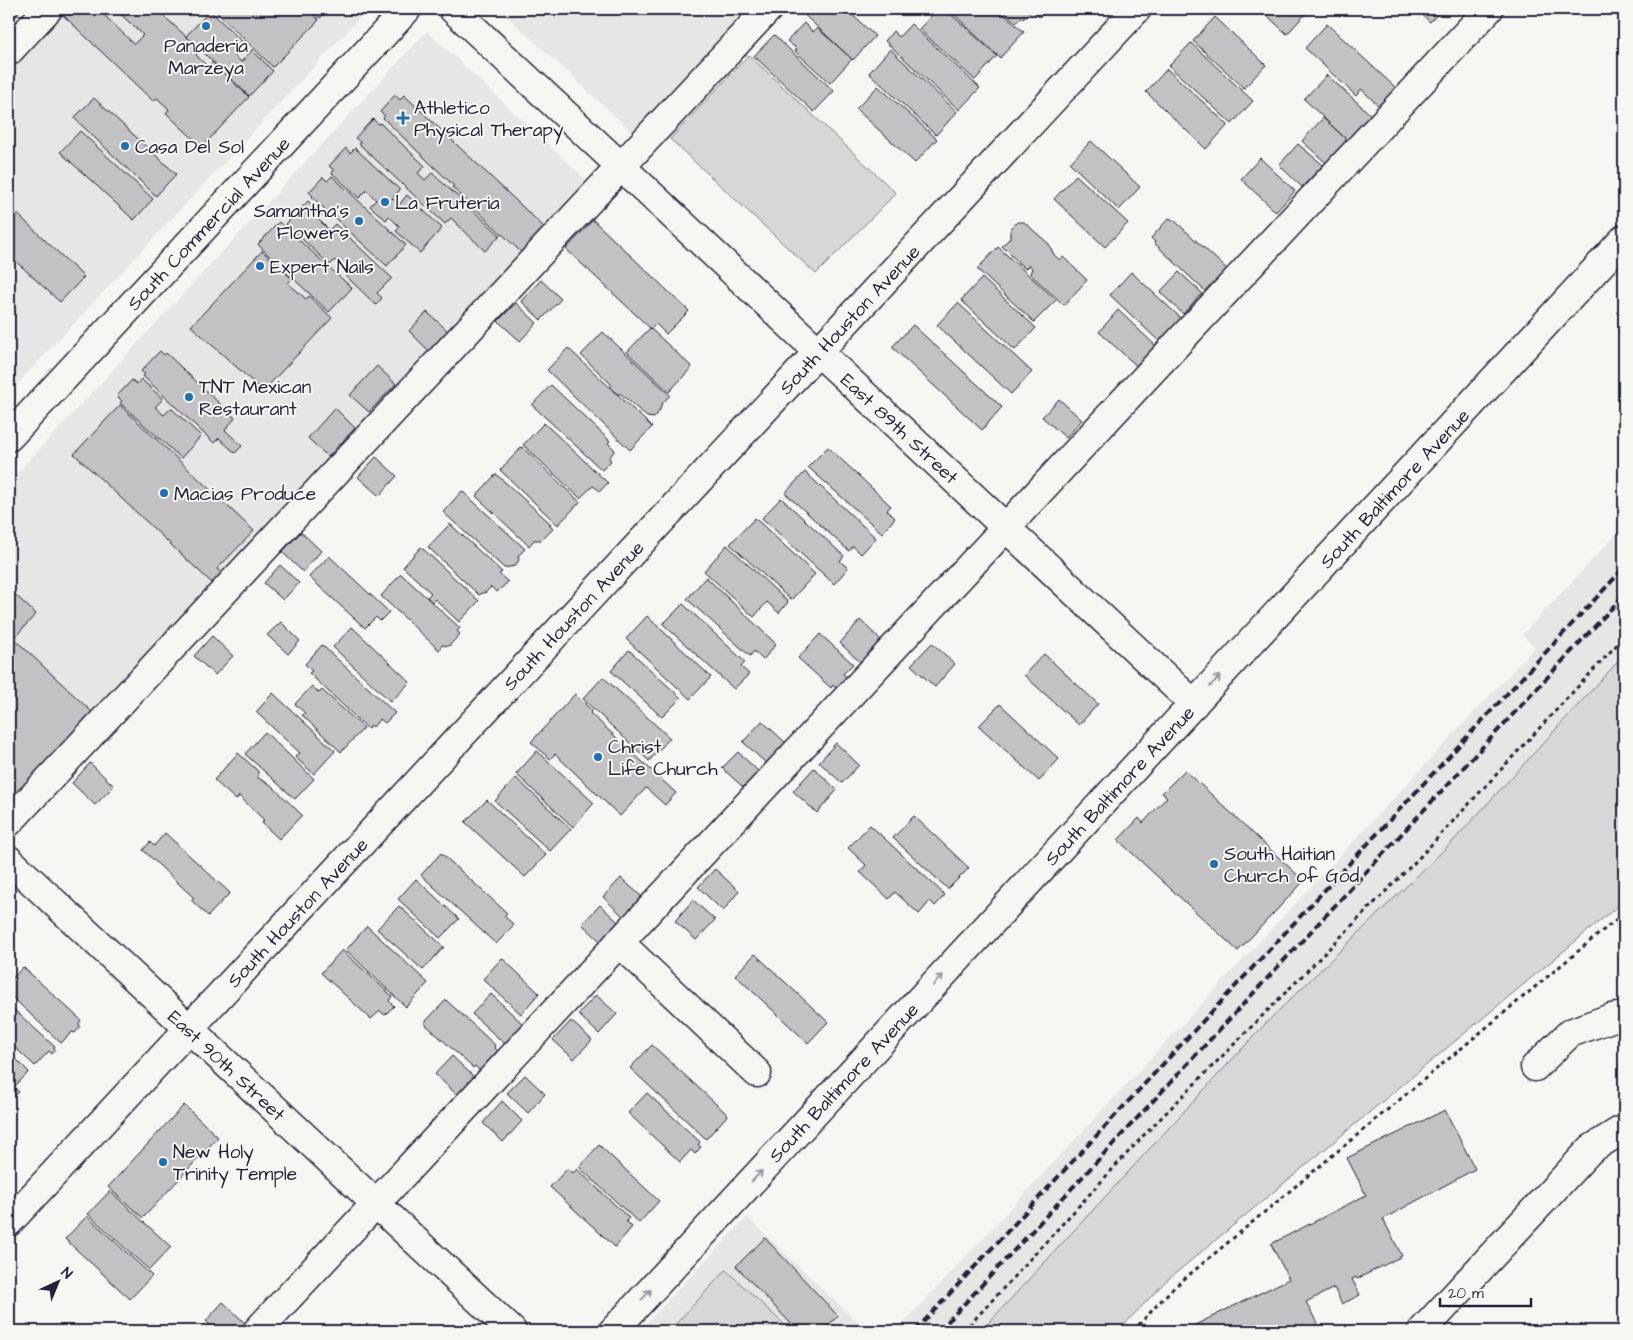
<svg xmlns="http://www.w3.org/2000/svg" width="1633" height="1340" font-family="'Architects Daughter',sans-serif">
	<rect width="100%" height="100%" fill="#f6f6f2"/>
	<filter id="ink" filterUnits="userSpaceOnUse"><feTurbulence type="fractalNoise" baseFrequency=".02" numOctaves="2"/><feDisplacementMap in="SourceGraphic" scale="10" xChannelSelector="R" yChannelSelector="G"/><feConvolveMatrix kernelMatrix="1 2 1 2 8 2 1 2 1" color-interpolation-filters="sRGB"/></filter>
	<g filter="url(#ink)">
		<g fill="#e6e6e4">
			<path d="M48,9H368L9,393V51Z"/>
			<path d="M499,9H768L643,142Z"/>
			<path d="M427,31L598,191L9,822V482Z"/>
			<path d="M1624,526V901L1165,1282L1118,1331H896L1535,647L1522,635Z"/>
			<path d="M747,1217L867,1331H639Z"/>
		</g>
		<g fill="#d7d7d7" stroke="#7c7c89">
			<path d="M749,55L896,193L816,274L670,139Z"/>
			<path d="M1624,655V901L1165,1282L1118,1331H981L1266,1023L1455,839Z"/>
			<path d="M726,1270L791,1331H669Z"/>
		</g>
		<g fill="#c2c2c4" stroke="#22223b">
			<path d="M9,9H22L12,19L9,15Z"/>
			<path d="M71,9H98L134,44L143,35L115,9H156L201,50L196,55L208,67L212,62L249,97L202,147L166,113L169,109L157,98L153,101L64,16Z"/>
			<path d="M213,9H307L319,20L273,67Z"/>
			<path d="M310,9H330L320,18Z"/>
			<path d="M798,9H846L875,36L853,60Z"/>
			<path d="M938,9H945L997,56L975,80L919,29Z"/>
			<path d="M948,9H998L1024,32L1000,58Z"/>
			<path d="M1001,9H1047L1039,17L1032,11L1023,19L1021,17L1016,23Z"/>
			<path d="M1260,9H1308L1309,10L1287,34Z"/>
			<path d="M1416,9H1443L1430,22Z"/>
			<path d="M210,11L245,44L234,55L241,62L252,50L273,71L249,96L186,36Z"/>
			<path d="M1215,17L1266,65L1244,88L1193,41Z"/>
			<path d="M804,23L813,32L817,28L852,59L830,83L795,51L797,49L787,41Z"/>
			<path d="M911,24L980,88L959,110L885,41L893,31L899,37Z"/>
			<path d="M1327,24L1398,90L1381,108L1361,89L1356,96L1305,48Z"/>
			<path d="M774,35L834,91L814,112L754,56Z"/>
			<path d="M1191,43L1253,101L1232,124L1169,66Z"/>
			<path d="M890,49L957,112L936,135L869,73Z"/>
			<path d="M1167,69L1228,125L1206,149L1146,92Z"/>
			<path d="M1327,75L1371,115L1348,141L1304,99Z"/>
			<path d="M878,86L937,139L915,163L856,109Z"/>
			<path d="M395,95L400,100L404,95L544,227L521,252L452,187L454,186L383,118L385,116L380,112Z"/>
			<path d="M94,98L176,174L156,196L74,118Z"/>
			<path d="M1323,118L1347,140L1326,163L1302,141Z"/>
			<path d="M373,119L378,124L380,123L425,166L418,173L425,180L432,173L500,235L485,251L451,218L445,224L359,144L361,143L355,138Z"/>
			<path d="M80,131L153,199L134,220L60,152Z"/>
			<path d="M1091,141L1140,187L1119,210L1070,163Z"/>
			<path d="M1298,144L1323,165L1302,187L1279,165Z"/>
			<path d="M346,148L350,153L355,148L400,190L392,198L399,205L407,195L442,228L420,253L396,231L400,227L389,216L386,220L370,206L376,200L367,190L359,198L332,173L334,170L329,166Z"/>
			<path d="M1260,158L1295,191L1276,212L1241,179Z"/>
			<path d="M1076,175L1128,223L1105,247L1054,199Z"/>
			<path d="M332,176L406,245L387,266L312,197L313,196L309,192L323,177L327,181Z"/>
			<path d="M308,201L322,215L318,219L329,230L335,224L392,278L377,293L382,298L376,305L345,275L348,272L335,260L330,265L286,224Z"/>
			<path d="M9,206L84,277L60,302L9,255Z"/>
			<path d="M1169,218L1175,221L1230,272L1214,289L1210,285L1205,291L1154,243L1155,242L1151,238Z"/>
			<path d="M593,220L689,311L666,334L656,324L651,329L566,249Z"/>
			<path d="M279,222L352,288L329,312L263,250L258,244Z"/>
			<path d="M1018,222H1024L1049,244L1054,255L1060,260L1063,257L1087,280L1064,305L1030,274L1032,268L1029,265L1025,269L1002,246L1010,238V231L1013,225Z"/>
			<path d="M998,247L1056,300L1034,322L977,269Z"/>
			<path d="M262,251L292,279L288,283L306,299L309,296L332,318L263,391L191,326Z"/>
			<path d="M1131,272L1184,321L1162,344L1110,295Z"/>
			<path d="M1179,272L1202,293L1183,314L1160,292Z"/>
			<path d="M982,278L1036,328L1015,350L961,300Z"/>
			<path d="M541,280L561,299L541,320L521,301Z"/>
			<path d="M516,303L537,323L520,341L498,321Z"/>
			<path d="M958,303L1032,372L1011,394L937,325Z"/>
			<path d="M1118,310L1159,349L1140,369L1099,332Z"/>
			<path d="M427,312L448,331L429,351L409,331Z"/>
			<path d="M913,325L1002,407L982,430L892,347Z"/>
			<path d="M650,328L692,367L669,392L627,352Z"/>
			<path d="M603,332L670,395L661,405L660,410L654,418L647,417L621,394H617L611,387V384L581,355Z"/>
			<path d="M568,348L652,427L630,450L547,370Z"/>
			<path d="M160,351L164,355L166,353L235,418L225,430L242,446L235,453L219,438L214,443L143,376L145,374L141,371Z"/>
			<path d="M377,366L396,384L369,412L350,395Z"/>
			<path d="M141,379L163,399L155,407L164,415L171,408L201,436L181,458L120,403L122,401L117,396L132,380L137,384Z"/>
			<path d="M551,385L610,441L608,443L615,450L609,458L611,461L602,470L532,405Z"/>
			<path d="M1059,399L1082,420L1066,438L1042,417Z"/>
			<path d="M120,405L254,531L217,569L222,573L213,584L74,454Z"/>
			<path d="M335,408L355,428L328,457L308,438Z"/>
			<path d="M544,423L608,483L600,491L593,486L580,498L523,445Z"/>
			<path d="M522,447L580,502L558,525L500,470Z"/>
			<path d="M828,447L891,506L887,510L895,518L882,533L808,467Z"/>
			<path d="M376,457L397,476L379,496L358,477Z"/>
			<path d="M805,472L876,538L861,554L853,546L849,551L785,493Z"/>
			<path d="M496,474L551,524L549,525L553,529L542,540H534L529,546L476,496Z"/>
			<path d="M462,491L525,549L518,556L519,560L515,566L504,568L443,512Z"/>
			<path d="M781,498L844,556L840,561L848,568L834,584L762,518Z"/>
			<path d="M755,518L815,574L791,600L730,544Z"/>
			<path d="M450,524L502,572L499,574L508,582L497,592L491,587L485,593L484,592L479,595L428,547Z"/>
			<path d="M301,532L321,551L303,572L282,552Z"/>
			<path d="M727,545L788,602L779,613L767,602L754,617L704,571Z"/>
			<path d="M421,547L479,601L459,622L435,599L432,602L427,597L431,593L403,567Z"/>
			<path d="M329,556L389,612L380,621L376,617L365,628L309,577Z"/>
			<path d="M280,565L299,583L283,600L264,583Z"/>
			<path d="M401,574L460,628L457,631L460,634L449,646L442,645L439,650L381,596Z"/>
			<path d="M706,577L776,644L763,660L754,651L750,656L687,599Z"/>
			<path d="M9,589L36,614L15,637L9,631Z"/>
			<path d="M683,604L745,662L741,667L749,674L734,689L663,624Z"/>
			<path d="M647,616L711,677L690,699L626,639Z"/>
			<path d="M860,620L883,642L862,664L840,643Z"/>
			<path d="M281,622L300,641L288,654L267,635Z"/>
			<path d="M352,627L410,682L391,702L333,647Z"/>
			<path d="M9,634L93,713L17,794L9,786Z"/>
			<path d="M820,634L853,664L843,674L851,681L840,693L833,685L831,688L798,658Z"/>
			<path d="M212,636L233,656L215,675L194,656Z"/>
			<path d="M932,643L955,664L935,687L911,665Z"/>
			<path d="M322,645L395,713L385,723L380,719L373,727L371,725L368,729L309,673L312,671L305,664Z"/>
			<path d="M629,650L681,698L662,717L611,671Z"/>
			<path d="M1044,654L1098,704L1079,725L1024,675Z"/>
			<path d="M603,677L670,738L649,761L583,699Z"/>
			<path d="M312,686L319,693L322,690L364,728L341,752L302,715L305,713L295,704Z"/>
			<path d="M273,693L335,751L314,774L295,757L300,753L256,712Z"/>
			<path d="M575,694L592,711L590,713L676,793L665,805L646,788L620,816L555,754L550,759L531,742Z"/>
			<path d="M1000,704L1059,759L1039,781L979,726Z"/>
			<path d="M762,721L786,743L767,764L743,742Z"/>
			<path d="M265,732L314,779L295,799L245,754Z"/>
			<path d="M836,743L859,765L842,783L819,762Z"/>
			<path d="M537,751L594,803L573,827L516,774Z"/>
			<path d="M738,752L759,772L744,788L722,768Z"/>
			<path d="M238,753L258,771V778L271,785L302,815L279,839L262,823L264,820L239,796L236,800L214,780Z"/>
			<path d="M90,763L114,786L95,805L72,783Z"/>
			<path d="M814,768L837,790L817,813L793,791Z"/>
			<path d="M1185,770L1304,881L1238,951L1118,840L1139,818L1143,823L1167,797L1162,793Z"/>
			<path d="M516,778L571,829L550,851L495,801Z"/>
			<path d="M487,800L546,855L525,877L465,822Z"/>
			<path d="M914,816L969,868L948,889L893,838Z"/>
			<path d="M870,825L945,895L935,906L930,901L919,914L895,892L889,899L860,872L866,865L848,848Z"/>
			<path d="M165,833L230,893L208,916L191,900L194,898L143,850L150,842L154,846Z"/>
			<path d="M441,853L507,913L504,916L514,925L496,944L421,875Z"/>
			<path d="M715,869L739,891L723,911L698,887Z"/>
			<path d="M621,878L642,897L624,917L603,897Z"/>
			<path d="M416,879L459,919L440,938L398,899Z"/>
			<path d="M693,900L715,920L696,940L675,921Z"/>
			<path d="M600,905L619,923L601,942L582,924Z"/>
			<path d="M399,906L444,947L423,970L377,929Z"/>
			<path d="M367,926L428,983L406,1007L346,950Z"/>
			<path d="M342,950L392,996L389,1001L394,1006L385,1015L380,1011L371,1019L321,973Z"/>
			<path d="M755,954L828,1022L808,1043L735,975Z"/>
			<path d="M502,958L539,993L521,1014L483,979Z"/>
			<path d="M23,967L81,1020L79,1023L80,1027L75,1033L72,1032L61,1043L9,994V982Z"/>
			<path d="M491,994L525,1026L507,1046L472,1014Z"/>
			<path d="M596,995L617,1014L599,1034L578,1014Z"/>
			<path d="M446,1000L495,1045L494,1047L501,1054L483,1074L475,1066L473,1068L424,1023Z"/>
			<path d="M9,1005L55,1047L54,1048L55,1050L52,1054L49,1051L35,1066L9,1042Z"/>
			<path d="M571,1021L592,1040L574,1059L553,1040Z"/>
			<path d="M652,1045L728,1115L706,1139L630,1068Z"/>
			<path d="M9,1052L29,1072L14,1087L19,1092L13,1097L9,1092Z"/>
			<path d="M452,1056L474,1077L457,1095L435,1074Z"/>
			<path d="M525,1075L545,1094L528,1113L507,1093Z"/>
			<path d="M647,1093L700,1142L698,1145L701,1147L695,1154L691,1150L680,1162L628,1113Z"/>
			<path d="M502,1101L522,1121L503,1142L483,1123Z"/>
			<path d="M184,1105L218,1137L143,1218L108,1187Z"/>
			<path d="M1445,1110L1475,1169L1383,1219L1402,1256L1357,1279L1356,1277L1352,1279L1360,1295L1342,1304L1334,1288L1306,1302L1321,1331H1198L1195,1325L1289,1279L1271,1244L1366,1195L1347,1158Z"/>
			<path d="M599,1145L659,1201L639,1223L579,1167Z"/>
			<path d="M568,1168L573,1173L577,1169L629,1218L626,1221L632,1227L615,1247L550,1187Z"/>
			<path d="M110,1191L171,1247L149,1270L88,1214Z"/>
			<path d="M87,1216L152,1276L130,1299L65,1239Z"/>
			<path d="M765,1238L838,1316L822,1331H798L736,1266Z"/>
			<path d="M223,1302L246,1324L239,1331H216L206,1321Z"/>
		</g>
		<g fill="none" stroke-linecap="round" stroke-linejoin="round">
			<defs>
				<g id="minor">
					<path d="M453,9L1194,704"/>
					<path d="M9,51L48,9"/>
					<path d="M9,822L768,9"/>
					<path d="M9,860L512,1331"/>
					<path d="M619,942L757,1073"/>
					<path d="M1535,1067L1570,1033L1611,1018L1624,1016"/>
					<path d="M9,1222L1137,9"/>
					<path d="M257,1331L1489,9"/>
					<path d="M613,1331L1624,239"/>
					<path d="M1422,1331L1591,1149L1620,1131L1624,1132"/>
				</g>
				<path id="major" d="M9,437L407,9"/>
			</defs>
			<use href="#minor" stroke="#22223b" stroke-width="31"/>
			<use href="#major" stroke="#22223b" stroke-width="31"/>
			<g stroke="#22223b" stroke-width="3" stroke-dasharray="4 4" stroke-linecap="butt">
				<path d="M964,1331L1144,1135L1417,860L1624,637"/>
				<path d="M1133,1331L1172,1289L1624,913"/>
			</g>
			<use href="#minor" stroke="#f6f6f2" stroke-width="28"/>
			<use href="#major" stroke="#f6f6f2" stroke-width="28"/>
			<g stroke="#22223b" stroke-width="4" stroke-dasharray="8 4" stroke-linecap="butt">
				<path d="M915,1331L1624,568"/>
				<path d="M939,1331L1624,595"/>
			</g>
		</g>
		<defs><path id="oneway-shaft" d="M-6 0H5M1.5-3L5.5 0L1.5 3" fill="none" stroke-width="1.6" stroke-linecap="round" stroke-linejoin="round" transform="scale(1.25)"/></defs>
		<g stroke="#9797a0">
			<use href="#oneway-shaft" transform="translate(1215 681) rotate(-47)"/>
			<use href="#oneway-shaft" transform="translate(938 980) rotate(-47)"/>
			<use href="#oneway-shaft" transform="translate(757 1176) rotate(-47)"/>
			<use href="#oneway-shaft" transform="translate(646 1295) rotate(-47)"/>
		</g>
	</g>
	<g fill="#1f6fb2" stroke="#f6f6f2" stroke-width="2">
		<circle cx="206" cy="26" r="5"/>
		<path d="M400.5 110.5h5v5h5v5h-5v5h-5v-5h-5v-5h5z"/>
		<circle cx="125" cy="146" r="5"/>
		<circle cx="385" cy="202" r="5"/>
		<circle cx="359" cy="221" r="5"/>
		<circle cx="260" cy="266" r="5"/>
		<circle cx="189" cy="397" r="5"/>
		<circle cx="164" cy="493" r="5"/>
		<circle cx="598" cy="757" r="5"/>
		<circle cx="1214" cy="864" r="5"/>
		<circle cx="163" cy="1162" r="5"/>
	</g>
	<g text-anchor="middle" stroke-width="4" stroke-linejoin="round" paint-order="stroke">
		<g font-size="19" fill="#22223b" stroke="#f6f6f2" text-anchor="start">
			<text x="206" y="52" text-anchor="middle">Panaderia<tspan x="206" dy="22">Marzeya</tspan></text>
			<text x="414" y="114">Athletico<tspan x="414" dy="22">Physical Therapy</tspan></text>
			<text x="135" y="153">Casa Del Sol</text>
			<text x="395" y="209">La Fruteria</text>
			<text x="349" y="217" text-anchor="end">Samantha's<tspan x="349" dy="22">Flowers</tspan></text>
			<text x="270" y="273">Expert Nails</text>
			<text x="199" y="393">TNT Mexican<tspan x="199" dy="22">Restaurant</tspan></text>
			<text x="174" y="500">Macias Produce</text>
			<text x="608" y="753">Christ<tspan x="608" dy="22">Life Church</tspan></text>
			<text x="1224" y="860">South Haitian<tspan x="1224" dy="22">Church of God</tspan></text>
			<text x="173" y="1158">New Holy<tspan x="173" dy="22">Trinity Temple</tspan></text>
		</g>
		<g font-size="19" fill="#22223b" stroke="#f6f6f2">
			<text transform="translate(208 223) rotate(-47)" y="7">South Commercial Avenue</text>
			<text transform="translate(849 319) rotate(-47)" y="7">South Houston Avenue</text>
			<text transform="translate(900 428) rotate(43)" y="7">East 89th Street</text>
			<text transform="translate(1394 488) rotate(-47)" y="7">South Baltimore Avenue</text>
			<text transform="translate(573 615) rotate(-47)" y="7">South Houston Avenue</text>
			<text transform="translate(1119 785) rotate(-47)" y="7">South Baltimore Avenue</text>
			<text transform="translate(297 912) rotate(-47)" y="7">South Houston Avenue</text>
			<text transform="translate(227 1065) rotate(43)" y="7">East 90th Street</text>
			<text transform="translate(843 1082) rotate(-47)" y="7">South Baltimore Avenue</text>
		</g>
	</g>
	<rect width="1633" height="1340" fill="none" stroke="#f6f6f2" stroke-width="30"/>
	<rect x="15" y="15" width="1603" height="1310" fill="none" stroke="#22223b" stroke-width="2" filter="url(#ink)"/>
	<g transform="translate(58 1282) rotate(44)" stroke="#f6f6f2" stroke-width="4" paint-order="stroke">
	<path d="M0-4L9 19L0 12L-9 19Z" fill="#22223b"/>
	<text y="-8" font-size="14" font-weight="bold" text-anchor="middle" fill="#22223b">N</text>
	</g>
	<path d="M1440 1298v8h91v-8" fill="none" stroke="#22223b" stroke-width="2.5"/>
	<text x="1448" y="1298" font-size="15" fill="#22223b" stroke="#f6f6f2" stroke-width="4" paint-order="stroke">20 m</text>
</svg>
